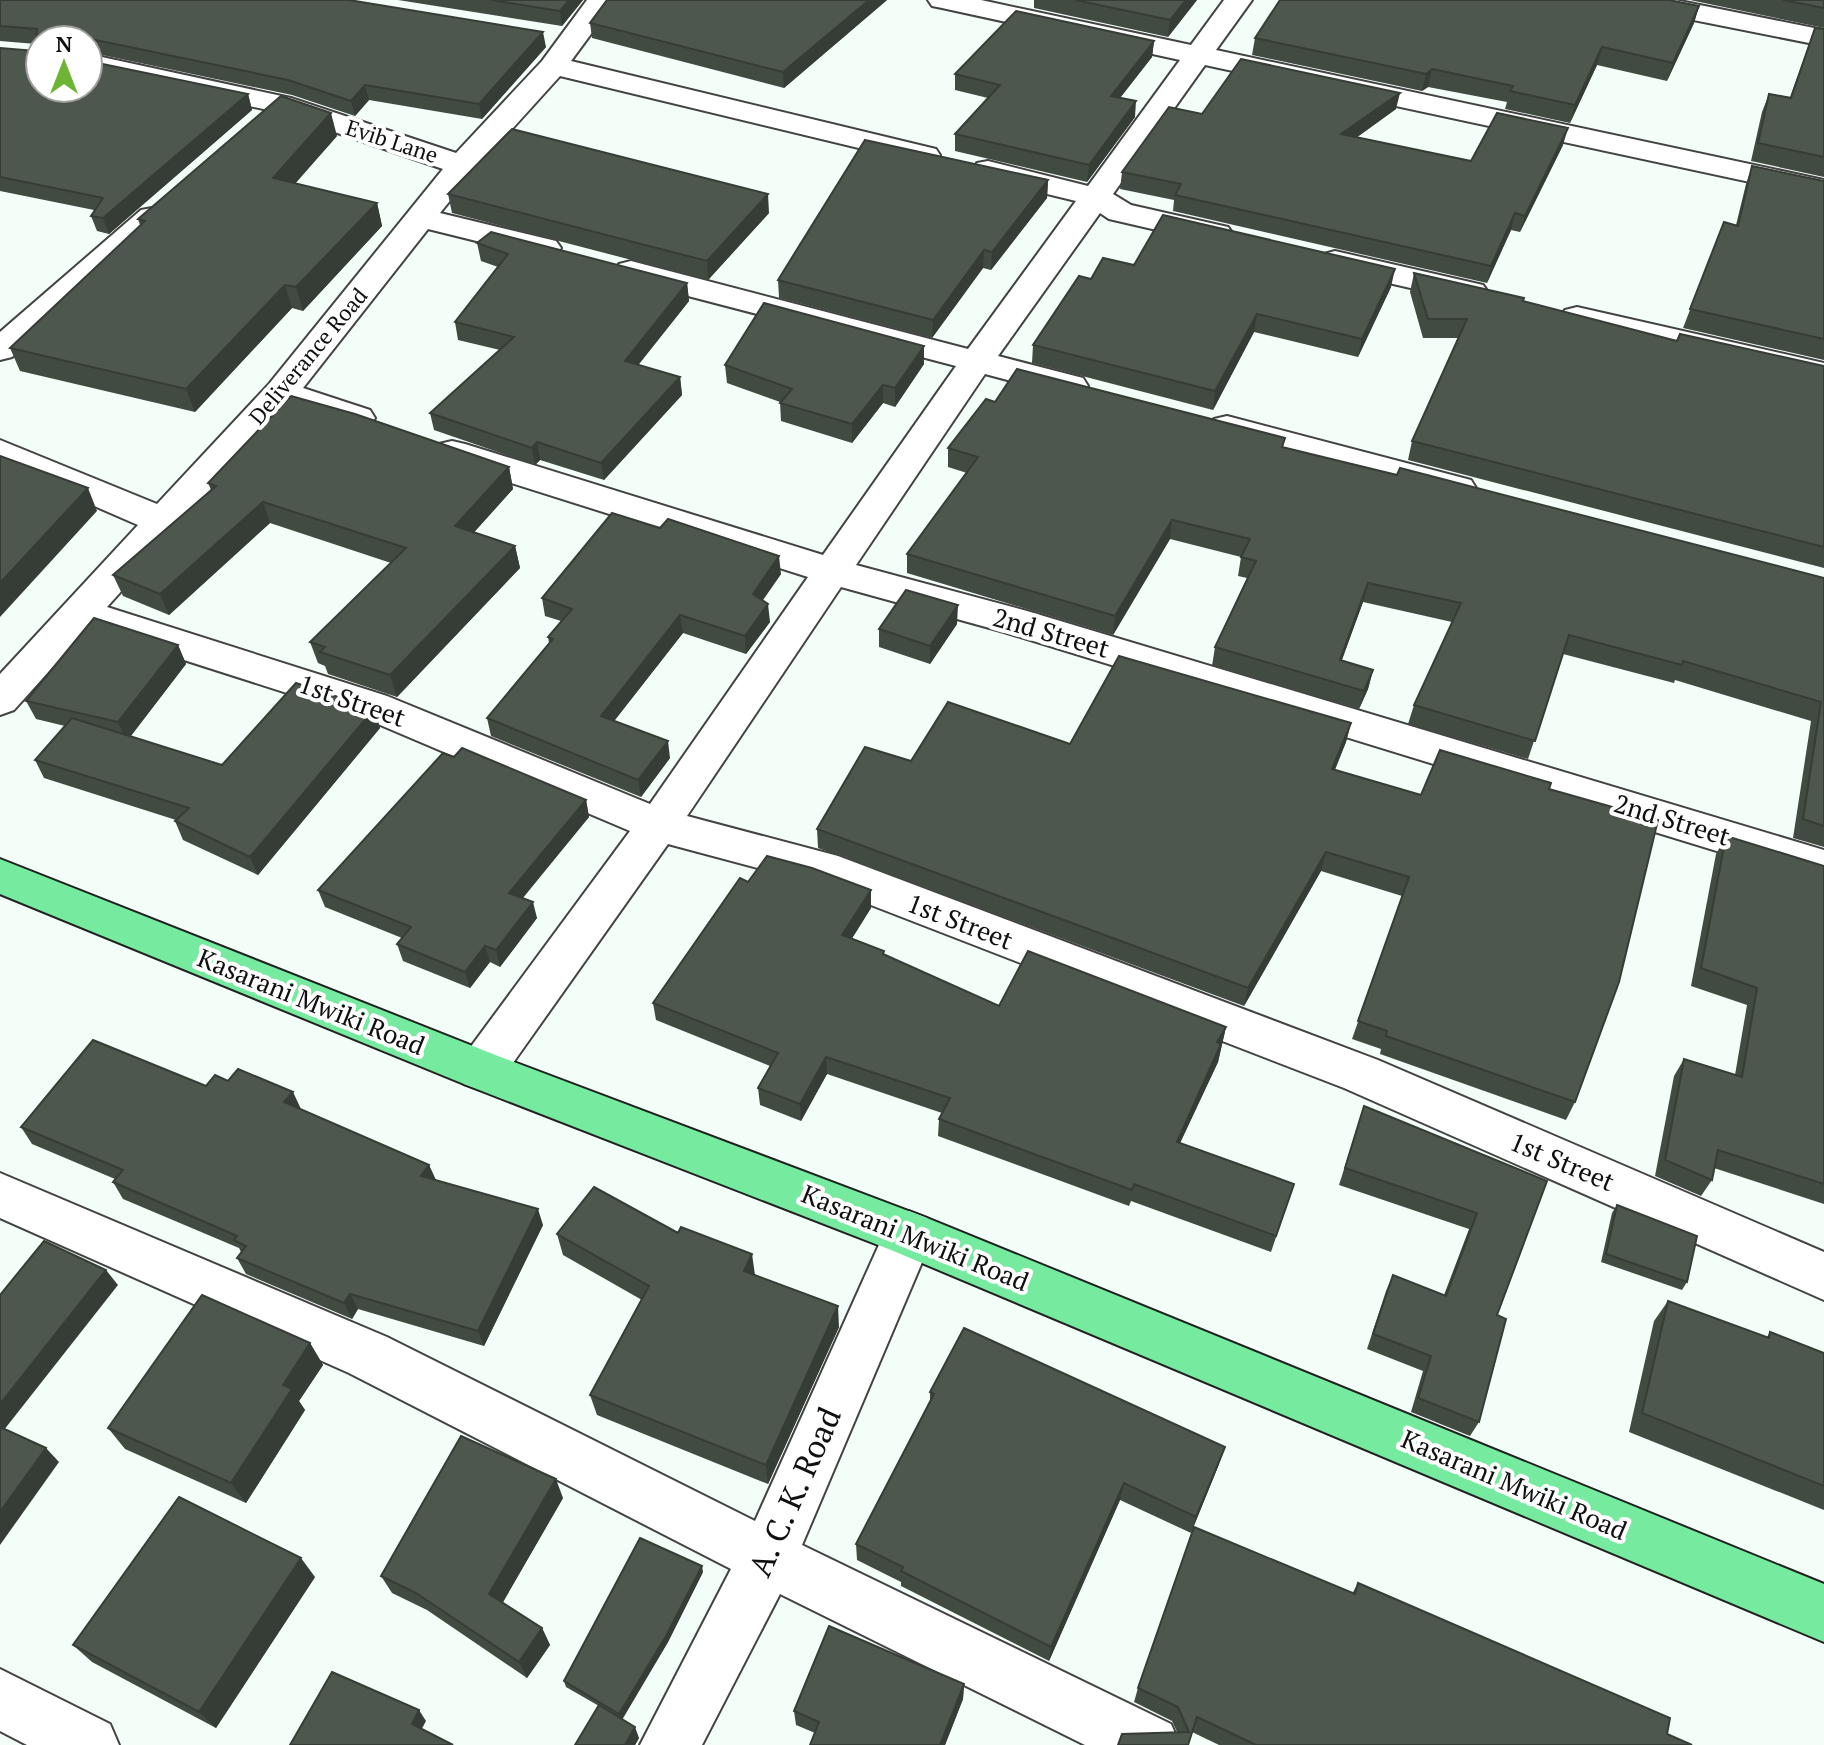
<svg xmlns="http://www.w3.org/2000/svg" width="1824" height="1745" font-family="'PT Serif',serif">
	<rect width="100%" height="100%" fill="#f3fef8"/>
	<g fill="none" stroke-linecap="round" stroke-linejoin="round">
		<defs>
			<g id="minor">
				<path d="M587,0H616L571,61L936,149L940,155L936,161L925,164L560,76L473,172L440,213L556,241L561,248L556,255L545,258L428,229L303,388L370,410L375,418L370,426L357,429L288,406L107,607L387,696L650,804L808,577L439,460L434,452L439,444L452,441L465,444L823,555L956,366L619,278L615,271L619,264L631,261L968,349L1076,201L977,177L973,170L977,163L988,161L1088,186L1180,60L942,8L932,6L928,0H981L1191,45L1224,0H1252L1216,50L1824,180V198L1205,65L1113,194L1131,205L1228,227L1233,234L1228,241L1217,244L1109,219L1100,213L998,356L1083,378L1088,386L1083,394L1071,397L985,374L856,565L1027,611L1824,850V884L1004,632L841,587L687,816L838,856L1378,1060L1824,1252V1300L1344,1088L814,883L668,844L498,1084L481,1090L464,1084L457,1070L464,1056L630,831L359,716L87,629L14,710L0,715V674L138,525L0,465V440L157,504L269,384L443,169L273,111L88,72V54L291,98L456,153L542,61Z"/>
				<path d="M1619,0H1675L1824,30V46L1633,8L1623,6Z"/>
				<path d="M152,208L163,210L168,217L163,224L12,357L0,360V332L141,210Z"/>
				<path d="M1335,251L1483,285L1488,292L1483,299L1471,302L1324,268L1319,261L1324,254Z"/>
				<path d="M1577,307L1824,363V385L1565,324L1560,317L1565,310Z"/>
				<path d="M1227,416L1471,480L1476,488L1471,496L1458,500L1214,435L1209,427L1214,419Z"/>
				<path d="M0,1173L387,1337L755,1521L891,1218L909,1211L927,1218L934,1234L802,1545L1171,1724L1180,1745H1085L780,1594L702,1745H640L731,1569L349,1373L0,1218Z"/>
				<path d="M0,1669L110,1724L119,1745H27L0,1731Z"/>
			</g>
			<path id="major" d="M0,859L498,1056L927,1218L1824,1584V1642L891,1250L464,1084L0,894Z"/>
		</defs>
		<use href="#minor" stroke="#434343" stroke-width="4"/>
		<use href="#major" stroke="#212121" stroke-width="4"/>
		<use href="#minor" fill="#fff" fill-rule="evenodd"/>
		<use href="#major" fill="#76eba0" fill-rule="evenodd"/>
	</g>
	<g fill="#424b42">
		<path d="M0,0L546,47L482,119L369,100L355,116L292,95L88,52V40H40V88L248,94L252,110L109,234L97,231L91,216L94,210L0,191V48L36,51V44L0,41Z"/>
		<path d="M398,0H583L562,26Z"/>
		<path d="M607,0H887L784,88L592,38L590,23Z"/>
		<path d="M1034,0H1197L1168,37L1034,8Z"/>
		<path d="M1690,0H1824V28Z"/>
		<path d="M1699,6L1694,23L1667,81L1597,65L1570,123L1505,109L1507,102L1428,87L1422,91L1252,55L1255,38Z"/>
		<path d="M1815,28L1824,29V177L1751,161L1762,112L1769,94L1790,97Z"/>
		<path d="M1154,41L1152,57L1120,98L1135,117L1087,182L955,151V134L988,98L955,90V74Z"/>
		<path d="M1396,109L1357,137L1471,161L1563,145L1520,232L1511,230L1487,283L1173,211L1174,200L1120,189L1122,172L1202,114Z"/>
		<path d="M337,136L295,183L377,203L382,226L303,311L292,308L195,412L20,371L10,348L140,225L138,219Z"/>
		<path d="M1752,166L1824,181V360L1683,328L1724,222L1736,225L1746,184Z"/>
		<path d="M1048,180L1047,198L991,270L983,268L932,338L779,298L778,280Z"/>
		<path d="M448,194L769,213L708,280L452,213Z"/>
		<path d="M477,243L687,283L689,301L638,365L680,377L682,395L604,480L540,460L535,465L434,430L430,413L500,350L458,340L455,322L498,267L481,261Z"/>
		<path d="M1134,265L1391,287L1358,357L1254,332L1213,410L1032,363L1033,345L1091,279Z"/>
		<path d="M1414,273L1677,341L1824,366V568L1408,460L1412,441L1458,338H1423L1410,292Z"/>
		<path d="M924,364L895,407L883,403L852,443L781,421L780,402L727,383L725,365Z"/>
		<path d="M995,402L1285,438L1283,447L1824,578V847L1793,838L1811,721L1675,680L1674,683L1563,654L1528,759L1408,724L1414,705L1452,622L1363,602L1342,660L1373,670L1368,689L1359,709L1212,666L1215,647L1247,578L1238,576L1241,557L1170,539L1113,635L907,573V554L967,473L948,467V448Z"/>
		<path d="M509,467L513,489L474,532L515,546L520,568L397,697L328,674L325,666L318,663L310,642L391,563L270,523L169,615L123,596L113,575L211,490L208,483Z"/>
		<path d="M781,574L763,600L770,622L746,654L683,633L614,721L670,758L641,797L491,736L487,718L549,643L548,637L561,621L545,616L542,598Z"/>
		<path d="M957,624L930,664L879,647V629Z"/>
		<path d="M178,645L186,664L130,737L222,765L374,709L380,728L258,875L183,840L175,821L176,820L44,778L35,760L65,726L36,719L26,701Z"/>
		<path d="M1351,723L1346,742L1335,770L1421,795L1549,789L1575,1102L1566,1120L1380,1054L1381,1049L1352,1039L1402,896L1321,871L1244,1006L818,848L817,829L911,761L1070,744Z"/>
		<path d="M586,800L589,817L523,898L537,918L500,967L490,962L470,988L403,961L397,944L402,938L325,907L318,890Z"/>
		<path d="M1726,836L1824,866V1204L1714,1168L1712,1180L1701,1196L1655,1176L1674,1076L1684,1059L1735,1075L1747,1005L1691,986L1716,854Z"/>
		<path d="M748,882L871,890V908L852,938L884,951V955L999,1006L1226,1027L1218,1062L1180,1143L1294,1184L1271,1252L1131,1201L1129,1206L938,1136L939,1119L942,1113L827,1074L801,1121L760,1105L758,1088L770,1066L656,1020L653,1003Z"/>
		<path d="M206,1086L301,1109L429,1165L436,1180L543,1225L484,1346L358,1309L352,1319L246,1274L237,1258L241,1252L239,1248L123,1199L113,1182L115,1179L32,1144L21,1127Z"/>
		<path d="M1364,1106L1547,1181L1497,1315L1479,1422L1470,1436L1411,1412L1423,1371L1367,1349L1386,1291L1393,1275L1444,1295L1469,1229L1339,1185Z"/>
		<path d="M1617,1205L1687,1282L1682,1290L1601,1262L1612,1213Z"/>
		<path d="M557,1234L755,1275L839,1327L768,1484L597,1415L590,1395L642,1300L563,1255Z"/>
		<path d="M1668,1301L1767,1337L1770,1332L1824,1353V1510L1629,1432L1654,1321Z"/>
		<path d="M310,1343L323,1365L299,1401L305,1410L246,1503L125,1449L108,1428Z"/>
		<path d="M930,1392L1219,1464L1191,1533L1120,1500L1049,1661L901,1586V1582L857,1560L856,1544L930,1401Z"/>
		<path d="M563,1498L502,1603L542,1628L550,1645L527,1678L427,1610L392,1593L381,1576Z"/>
		<path d="M703,1572L668,1642L622,1719L639,1738L635,1745H575L599,1706L566,1687L564,1681Z"/>
		<path d="M315,1577L216,1728L92,1662L73,1645Z"/>
		<path d="M1358,1583L1667,1734L1692,1745H1219L1192,1732H1177L1172,1721L1134,1702L1138,1688L1352,1594Z"/>
		<path d="M964,1684L963,1699L945,1745H810L815,1733L796,1725L794,1711Z"/>
	</g>
	<g fill="#363d36">
		<path d="M569,0H583L562,26L560,11Z"/>
		<path d="M869,0H887L784,88L783,72Z"/>
		<path d="M1186,0H1197L1168,37L1170,20Z"/>
		<path d="M1699,6L1694,23L1667,81L1673,63Z"/>
		<path d="M543,32L546,47L482,119L479,104Z"/>
		<path d="M1154,41L1152,57L1109,112L1111,96Z"/>
		<path d="M1602,47L1597,65L1570,123L1575,105Z"/>
		<path d="M1432,69L1428,87L1422,91L1426,74Z"/>
		<path d="M365,85L369,100L355,116L351,101Z"/>
		<path d="M1400,93L1396,109L1338,151L1341,134Z"/>
		<path d="M248,94L252,110L109,234L103,218Z"/>
		<path d="M1136,101L1135,117L1087,182L1089,165Z"/>
		<path d="M331,113L337,136L280,201L273,178Z"/>
		<path d="M1568,128L1563,145L1520,232L1525,216Z"/>
		<path d="M1048,180L1047,198L991,270L992,252Z"/>
		<path d="M768,194L769,213L708,280L707,261Z"/>
		<path d="M377,203L382,226L303,311L296,287Z"/>
		<path d="M1515,213L1511,230L1487,283L1491,266Z"/>
		<path d="M984,250L983,268L932,338L933,320Z"/>
		<path d="M1395,269L1391,287L1358,357L1362,339Z"/>
		<path d="M687,283L689,301L628,378L625,361Z"/>
		<path d="M285,285L292,308L195,412L186,389Z"/>
		<path d="M1257,314L1254,332L1213,410L1215,391Z"/>
		<path d="M924,346V364L895,407V388Z"/>
		<path d="M680,377L682,395L604,480L601,463Z"/>
		<path d="M883,385V403L852,443V424Z"/>
		<path d="M537,442L540,460L535,465L532,448Z"/>
		<path d="M509,467L513,489L460,548L455,526Z"/>
		<path d="M88,488L97,511L0,617V583Z"/>
		<path d="M263,502L270,523L169,615L160,594Z"/>
		<path d="M1172,520L1170,539L1113,635L1115,616Z"/>
		<path d="M515,546L520,568L397,697L390,675Z"/>
		<path d="M779,556L781,574L755,611L753,594Z"/>
		<path d="M1368,583L1363,602L1335,678L1340,660Z"/>
		<path d="M768,604L770,622L746,654L745,636Z"/>
		<path d="M958,605L957,624L930,664V646Z"/>
		<path d="M680,615L683,633L604,734L601,716Z"/>
		<path d="M178,645L186,664L127,741L118,722Z"/>
		<path d="M1373,670L1368,689L1359,709L1364,691Z"/>
		<path d="M374,709L380,728L258,875L250,857Z"/>
		<path d="M1351,723L1346,742L1327,788L1332,769Z"/>
		<path d="M668,741L670,758L641,797L638,780Z"/>
		<path d="M586,800L589,817L513,909L509,893Z"/>
		<path d="M1326,852L1321,871L1244,1006L1248,988Z"/>
		<path d="M871,890V908L843,953L842,935Z"/>
		<path d="M533,902L537,918L500,967L496,950Z"/>
		<path d="M485,946L490,962L470,988L465,972Z"/>
		<path d="M1226,1027L1218,1062L1173,1158L1177,1142L1217,1042Z"/>
		<path d="M826,1057L827,1074L801,1121L800,1104Z"/>
		<path d="M293,1092L301,1109L284,1102Z"/>
		<path d="M429,1165L436,1181L421,1176Z"/>
		<path d="M538,1209L543,1225L484,1346L478,1331Z"/>
		<path d="M752,1254L755,1275L744,1271Z"/>
		<path d="M106,1270L118,1285L0,1435V1404Z"/>
		<path d="M350,1294L358,1309L352,1319L344,1303Z"/>
		<path d="M838,1306L839,1327L768,1484L766,1465Z"/>
		<path d="M310,1343L323,1365L299,1401L305,1410L246,1503L231,1483L283,1385Z"/>
		<path d="M1225,1447L1219,1464L1191,1533L1196,1517Z"/>
		<path d="M46,1448L59,1462L0,1545V1512Z"/>
		<path d="M556,1479L563,1498L498,1611L489,1594Z"/>
		<path d="M1124,1483L1120,1500L1049,1661L1051,1647Z"/>
		<path d="M301,1558L315,1577L216,1728L199,1712Z"/>
		<path d="M702,1566L703,1572L668,1642L622,1720L619,1714Z"/>
		<path d="M542,1628L550,1645L527,1678L519,1662Z"/>
		<path d="M964,1684L963,1699L945,1745H940Z"/>
		<path d="M419,1710L426,1721L419,1734L412,1724Z"/>
		<path d="M635,1727L639,1738L635,1745H625Z"/>
	</g>
	<g fill="#4d574d" stroke="#363d36" stroke-width="2">
		<path d="M0,0H349L543,32L479,104L365,85L351,101L288,80L81,37V40H40V88H88V61L248,94L103,218L91,216L103,198L0,177V48L36,51L37,29L0,26Z"/>
		<path d="M491,0H569L560,11Z"/>
		<path d="M607,0H869L783,72L590,23Z"/>
		<path d="M1075,0H1186L1170,20Z"/>
		<path d="M1280,0H1669L1699,6L1673,63L1602,47L1575,105L1510,91L1513,86L1432,69L1426,74L1255,38Z"/>
		<path d="M1783,0H1824V8Z"/>
		<path d="M1016,11L1154,41L1111,96L1136,101L1089,165L955,134L1000,85L955,74Z"/>
		<path d="M1815,28L1824,29V157L1758,143L1769,94L1791,98Z"/>
		<path d="M1241,59L1400,93L1341,134L1471,161L1497,113L1568,128L1525,216L1515,213L1491,266L1175,195L1181,184L1122,172L1169,107L1202,114Z"/>
		<path d="M281,96L331,113L273,178L377,203L296,287L285,285L186,389L10,348L145,221L138,219Z"/>
		<path d="M512,129L768,194L707,261L448,194Z"/>
		<path d="M865,140L1048,180L992,252L984,250L933,320L778,280Z"/>
		<path d="M1752,166L1824,181V339L1690,309L1724,222L1738,226Z"/>
		<path d="M1163,215L1395,269L1362,339L1257,314L1215,391L1033,345L1079,276L1091,279L1103,258L1134,265Z"/>
		<path d="M491,232L687,283L625,361L680,377L601,463L537,442L532,448L430,413L514,337L455,322L508,254L477,243Z"/>
		<path d="M1414,273L1524,298L1523,301L1677,341L1680,334L1824,366V547L1412,441L1467,319H1428Z"/>
		<path d="M764,303L924,346L895,388L883,385L852,424L780,403L792,389L725,365Z"/>
		<path d="M1017,369L1285,438L1282,447L1397,475L1400,468L1824,578V826L1803,819L1821,702L1683,661L1682,665L1569,635L1535,741L1414,705L1461,603L1368,583L1340,660L1373,670L1364,691L1215,647L1256,561L1241,557L1250,539L1172,520L1115,616L907,554L978,457L948,448L986,399L995,402Z"/>
		<path d="M291,396L355,414L509,467L455,526L515,546L390,675L320,652L325,647L310,642L406,548L263,502L160,594L113,575L216,486L208,483Z"/>
		<path d="M0,456L88,488L0,583Z"/>
		<path d="M612,513L660,528L668,519L779,556L753,594L768,604L745,636L680,615L601,716L668,741L638,780L487,718L553,639L548,637L572,609L542,598Z"/>
		<path d="M906,590L958,605L930,646L879,629Z"/>
		<path d="M94,618L178,645L118,722L26,701Z"/>
		<path d="M1119,656L1351,723L1332,769L1421,795L1440,750L1551,783L1549,789L1658,820L1619,982L1575,1102L1386,1036L1387,1031L1358,1021L1409,877L1326,852L1248,988L817,829L865,747L911,761L948,702L1070,744Z"/>
		<path d="M296,683L374,709L250,857L175,821L189,808L35,760L72,718L222,765Z"/>
		<path d="M462,748L586,800L509,893L533,902L496,950L485,946L465,972L397,944L411,927L318,890L443,753L454,757Z"/>
		<path d="M1726,836L1824,866V1184L1718,1150L1712,1180L1665,1160L1684,1059L1742,1077L1757,988L1701,968Z"/>
		<path d="M767,856L812,868L871,890L842,935L884,951L883,954L999,1006L1028,951L1226,1027L1217,1042L1221,1044L1177,1142L1294,1184L1276,1236L1134,1184L1132,1190L939,1119L950,1098L826,1057L800,1104L758,1088L778,1053L653,1003L740,878L748,882Z"/>
		<path d="M93,1040L206,1086L215,1075L228,1081L238,1069L293,1092L284,1102L429,1165L421,1176L538,1209L478,1331L350,1294L344,1303L237,1258L246,1246L234,1240L237,1236L113,1182L123,1170L21,1127Z"/>
		<path d="M1364,1106L1547,1181L1497,1315L1506,1319L1479,1422L1418,1398L1431,1356L1373,1334L1393,1275L1446,1296L1477,1213L1345,1168Z"/>
		<path d="M594,1187L678,1233L681,1227L752,1254L744,1271L838,1306L766,1465L590,1395L649,1286L557,1234Z"/>
		<path d="M1617,1205L1697,1236L1687,1282L1606,1254Z"/>
		<path d="M44,1241L106,1270L0,1404V1295Z"/>
		<path d="M202,1295L310,1343L283,1385L292,1389L231,1483L108,1428Z"/>
		<path d="M1668,1301L1769,1338L1770,1332L1824,1353V1486L1642,1413Z"/>
		<path d="M964,1328L1225,1447L1196,1517L1124,1483L1051,1647L901,1571L903,1567L856,1544L934,1394L930,1392Z"/>
		<path d="M0,1427L46,1448L0,1512Z"/>
		<path d="M461,1436L556,1479L489,1594L542,1628L519,1662L416,1593L381,1576Z"/>
		<path d="M179,1497L301,1558L199,1712L73,1645Z"/>
		<path d="M1194,1527L1355,1594L1358,1583L1670,1718L1667,1734L1692,1745H1256L1197,1717L1188,1745H1118L1122,1734L1189,1732L1178,1707L1138,1688Z"/>
		<path d="M640,1538L702,1566L666,1636L619,1714L564,1681Z"/>
		<path d="M829,1626L964,1684L940,1745H810L819,1722L794,1711Z"/>
		<path d="M332,1672L419,1710L412,1724L453,1745H290Z"/>
		<path d="M599,1705L635,1727L625,1745H575Z"/>
	</g>
	<g text-anchor="middle" stroke-width="8" stroke-linejoin="round" paint-order="stroke">
		<g font-size="22" fill="#101010" stroke="#fff">
			<text transform="translate(392 141) rotate(18)" y="8">Evib Lane</text>
			<text transform="translate(308 356) rotate(-50)" y="8">Deliverance Road</text>
		</g>
		<g font-size="26" fill="#101010" stroke="#fff">
			<text transform="translate(1051 633) rotate(16)" y="9">2nd Street</text>
			<text transform="translate(352 701) rotate(19)" y="9">1st Street</text>
			<text transform="translate(1672 820) rotate(17)" y="9">2nd Street</text>
			<text transform="translate(960 922) rotate(21)" y="9">1st Street</text>
			<text transform="translate(311 1002) rotate(22)" y="9">Kasarani Mwiki Road</text>
			<text transform="translate(1562 1162) rotate(23)" y="9">1st Street</text>
			<text transform="translate(915 1238) rotate(22)" y="9">Kasarani Mwiki Road</text>
			<text transform="translate(1514 1485) rotate(23)" y="9">Kasarani Mwiki Road</text>
		</g>
		<g font-size="32" fill="#101010" stroke="#fff">
			<text transform="translate(795 1492) rotate(-66)" y="11">A. C. K. Road</text>
		</g>
	</g>
	<g transform="translate(64 64)"><circle r="38" fill="#ffffff" stroke="#9f9f9f" stroke-width="2"/>
	<path d="M0-6L14 30L0 20L-14 30Z" fill="#6db334"/>
	<text y="-12" font-size="22" font-weight="bold" text-anchor="middle" fill="#101010">N</text>
	</g>
</svg>
